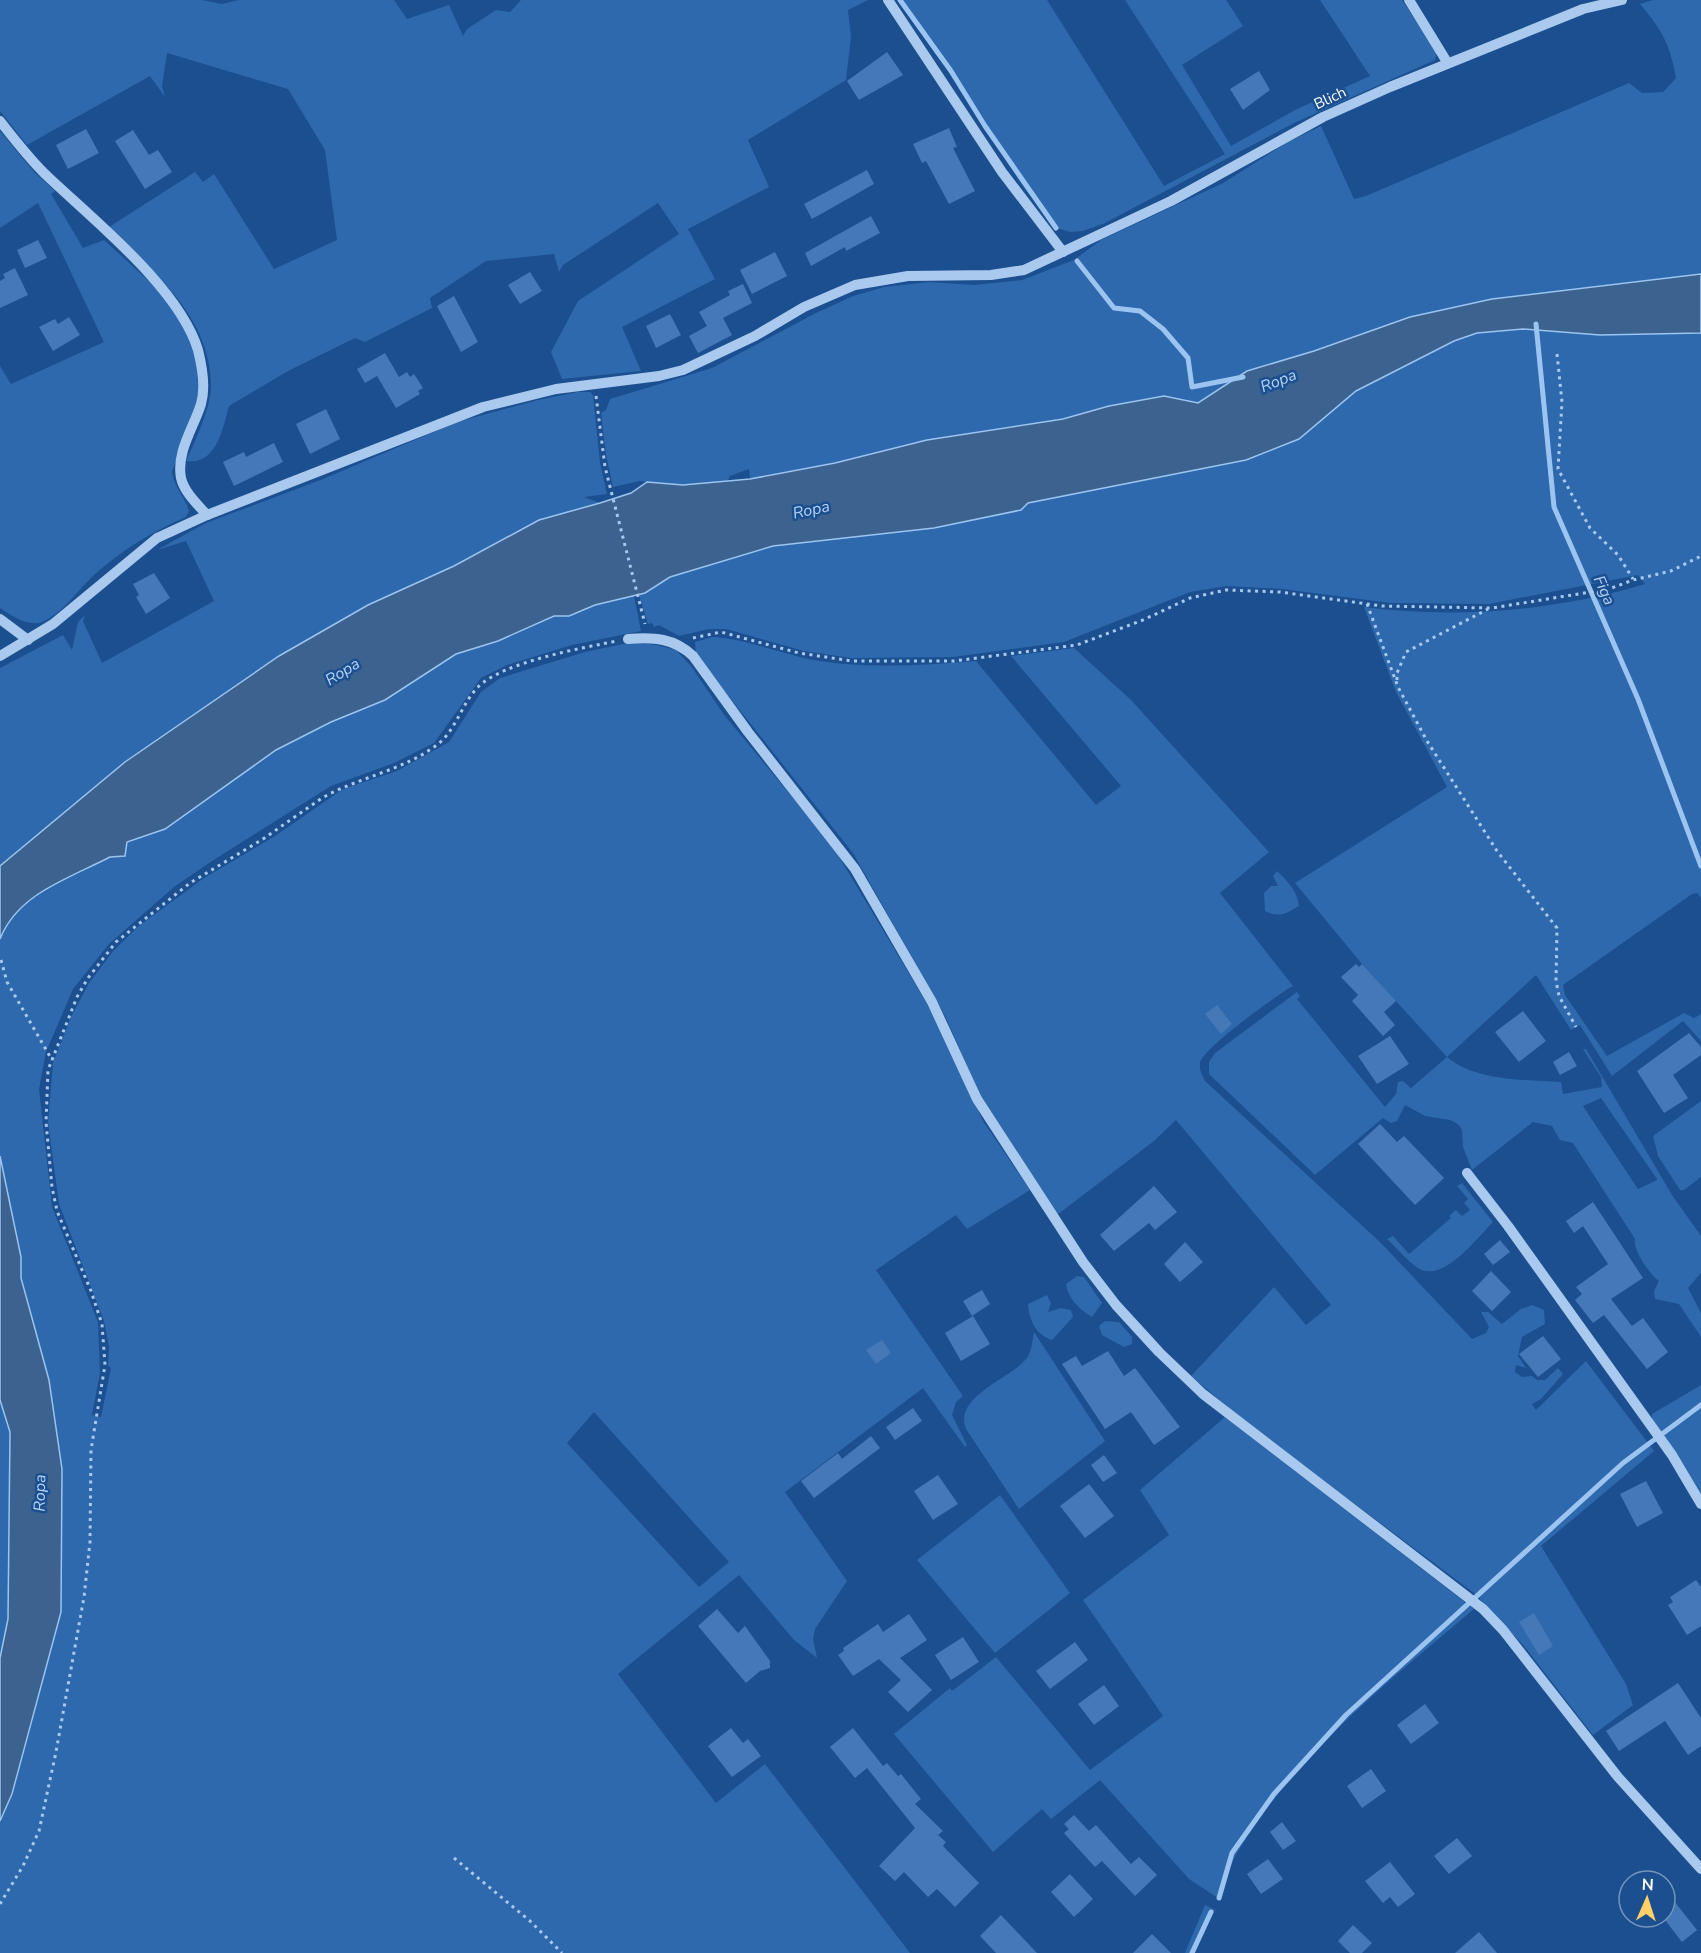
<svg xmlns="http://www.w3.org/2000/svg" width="1701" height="1953" font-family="'Nunito Sans',sans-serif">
	<rect width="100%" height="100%" fill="#1b4f8f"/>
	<g fill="#2e69ad" fill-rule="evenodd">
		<path d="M0,0H202L222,4L239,0H394L407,19L449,5L463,36L467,29L496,10L510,12L521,0H868L848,10L851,37L846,80L748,140L769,187L688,229L715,279L622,327L641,371L562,379L551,352L578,301L679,234L658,203L563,265L559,272L554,254L486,261L430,298L432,308L365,342L355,338L288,371L229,406C223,427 217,466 186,461C195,441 212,406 211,383C209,314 152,272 109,227L195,172L203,182L214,174L274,269L337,240L325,150L288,89L167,53L162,86L165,97L150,76L27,145L0,111Z"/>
		<path d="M900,0H1047L1164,186L1225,154L1125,0H1226L1243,26L1182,65L1231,146L1295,110L1370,76L1320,0H1402L1437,52L1435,60L1294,123L1105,223L1083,231L1070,232L1057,228L1024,188L957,85L953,74L939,59Z"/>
		<path d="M1653,0H1701V274L1492,299L1410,317L1314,351L1247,371L1199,403L1164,396L1109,406L1063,419L927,440L835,463L750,479L749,469L730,476L727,482L670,485L640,481L613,487L606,455L601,413L606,410L610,399L712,368L816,313L853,296L884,287L929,282L974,285L1022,280L1074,260L1101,240L1223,183L1288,142L1321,126L1354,199L1366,196L1629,83L1642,93L1663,92L1676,78C1670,44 1662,30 1640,4Z"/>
		<path d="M0,131L35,173L55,191L51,194L83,248L104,240L162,293L180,316L196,355L199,395L172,472C174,487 185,497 189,511L186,517C151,532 122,550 93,576C78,590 63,613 42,622C28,627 10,615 0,608V366L11,384L104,342L38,203L0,228Z"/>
		<path d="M1523,329L1600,335L1701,333V898L1697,893L1692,894L1563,985L1565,995L1607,1056L1684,1013L1694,1018L1701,1014V1041L1683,1021L1612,1076L1580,1025L1571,1030L1536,975L1447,1057C1475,1081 1526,1080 1561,1082L1563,1094L1602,1087L1601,1077L1583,1049H1586L1672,1195L1701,1236V1273L1688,1288L1701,1313V1337L1679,1304L1655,1299L1654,1291L1659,1281C1650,1275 1632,1249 1635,1239L1573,1143L1560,1140L1552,1126L1533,1122L1472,1170L1463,1147L1462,1130L1458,1124L1450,1120L1425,1116L1405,1105L1397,1121L1391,1123L1383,1118L1315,1175L1209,1074V1062L1215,1053L1297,992L1300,996L1297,999L1385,1107L1396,1094L1398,1082L1403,1081L1411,1088L1447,1057L1362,964L1295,883L1447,787L1396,692L1364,607C1457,619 1555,611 1645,584L1638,575L1489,604L1391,603L1282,589L1227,586L1190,592L1064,642L953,657L851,658L804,651L726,629H709L679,636L659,625L654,627L652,623L648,624L639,595L670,577L773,546L934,528L1021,510L1028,503L1124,484L1331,411L1356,391L1454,341L1477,333ZM1601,1098L1657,1179V1180L1638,1189L1583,1106Z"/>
		<path d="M578,392H590L593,395L600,463L607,494L584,497L600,503L539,520L518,533L279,656L125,762L0,866V668L63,635L72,650L78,622L85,615L83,621L102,663L214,601L186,541L157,550L206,523L323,479L457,422L538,400Z"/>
		<path d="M634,596L641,631L572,645L507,665L481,678L434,743L394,763L331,786L209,863L174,887L109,944L73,989L46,1052L39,1089L52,1207L98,1322L100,1373L92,1415L101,1417L111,1368L108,1366L109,1347L104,1321L59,1204L48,1122L53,1063L71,1017L89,983L114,950L140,925L204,878L275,836L343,789L397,771L449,742L481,692L500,678L585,652L632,642L657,645L676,650L691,666L725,716L832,845L932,1012L983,1121L1030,1190L967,1229L956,1215L876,1270L963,1396L956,1402L952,1415L967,1445L965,1447L923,1388L785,1492L847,1581L815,1629L813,1639L817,1658L794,1640L739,1575L618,1674L716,1803L765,1764L910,1953H0V1821L13,1794L61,1612L62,1469L49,1380L21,1278V1257L0,1156V939C18,893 70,878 111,857L124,856L127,842L166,829L276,750L331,722L385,700L456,654L498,641L554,616H569L595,605ZM594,1412L729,1562L699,1587L567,1443Z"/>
		<path d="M712,637C749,639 783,655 820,661C871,669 925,665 976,661L1096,805L1121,786L1011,656L1074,648L1131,700L1269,852L1220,893L1293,986C1278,994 1202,1049 1200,1063C1199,1070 1202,1075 1205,1081L1381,1243L1472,1339L1486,1333L1489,1327L1481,1312H1488L1502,1324L1521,1309L1532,1305L1544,1310L1545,1324L1522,1337L1518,1356L1526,1368L1516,1365L1515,1372L1522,1377L1532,1376L1537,1380H1545L1558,1368L1563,1374L1541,1399L1532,1404L1536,1410L1586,1361L1654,1451L1541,1546L1626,1684L1633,1705L1593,1735L1524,1646L1474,1593L1253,1428L1191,1376L1274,1287L1306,1325L1331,1305L1176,1120L1154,1141L1057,1215L981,1097L945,1016L853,853L696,655L695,642Z"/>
		<path d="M1277,871C1288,882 1297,890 1299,906C1286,914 1279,918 1265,911L1264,893L1271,886H1278L1273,876Z"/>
		<path d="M1701,1101V1177L1684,1190H1680L1658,1156L1653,1136Z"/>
		<path d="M1462,1183L1493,1222C1477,1238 1443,1284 1418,1268C1407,1261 1397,1248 1387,1239L1393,1236L1409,1254L1451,1218L1449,1216L1456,1210L1462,1216L1470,1210L1464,1203L1468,1199L1457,1186Z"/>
		<path d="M1077,1276L1084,1277L1102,1303L1092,1317C1080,1310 1068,1299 1066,1284Z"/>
		<path d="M1047,1295L1051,1303L1048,1312L1061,1308L1071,1310L1073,1317L1052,1340C1036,1335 1029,1320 1028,1304Z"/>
		<path d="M1105,1321L1119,1322L1132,1337V1344L1124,1347L1102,1335L1099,1326Z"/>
		<path d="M1034,1332L1105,1441L1019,1509L966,1429C953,1396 1010,1379 1026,1359C1032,1352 1032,1341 1034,1332Z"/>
		<path d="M1701,1385V1501L1652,1420V1414Z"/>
		<path d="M0,1400L10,1432L8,1619L0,1658Z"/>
		<path d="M1225,1417L1474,1609C1390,1680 1294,1756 1237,1853C1229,1866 1226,1885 1221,1900L1189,1879L1100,1780L1051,1819L1042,1809L993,1852L894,1734L950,1688L952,1691L996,1657L1090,1770L1163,1716L1083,1600L1169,1535L1140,1490Z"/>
		<path d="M1000,1495L1070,1593L995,1653L917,1560Z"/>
		<path d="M1205,1905L1215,1910L1195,1953H1185Z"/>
	</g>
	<g fill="#3c6290" stroke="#9cc4f0" stroke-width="1.5">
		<path d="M1701,274V333L1600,335L1523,329L1477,333L1454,341L1356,391L1299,439L1246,460L1028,503L1021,510L934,528L773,546L670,577L645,593L595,605L569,616H554L498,641L456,654L385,700L331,722L276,750L165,829L127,842L125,856L110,857C70,878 18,893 0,939V866L125,762L279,656L368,605L454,566L539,520L600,503L631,493L647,482L683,485L750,479L835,463L927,440L1063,419L1109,406L1164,396L1198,403L1247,371L1314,351L1410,317L1492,299Z"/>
		<path d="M0,1156L21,1257V1278L49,1380L62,1469L61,1612L12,1794L0,1821V1658L8,1619L10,1432L0,1400Z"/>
	</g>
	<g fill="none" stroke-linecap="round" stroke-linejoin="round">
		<g stroke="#9cc4f0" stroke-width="5">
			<path d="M900,0L951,71L985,126L1056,228"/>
			<path d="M1077,261L1114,308L1140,311L1163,329L1188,358L1192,387L1243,377"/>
			<path d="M1536,324L1554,507L1638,699L1701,866"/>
			<path d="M1219,1898L1232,1853L1274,1794L1346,1715L1623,1463L1701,1405"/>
			<path d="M1192,1953L1211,1912"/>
		</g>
	</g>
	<g fill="#4478b7">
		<path d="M887,52L903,75L859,100L847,81Z"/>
		<path d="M1259,71L1270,90L1243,110L1230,89Z"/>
		<path d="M949,128L957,147L953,148L975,191L949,204L926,161L922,163L913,144Z"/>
		<path d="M86,129L99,153L68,169L56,145Z"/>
		<path d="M133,130L149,155L158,150L172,172L145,189L115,141Z"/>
		<path d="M867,170L874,184L812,219L804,204Z"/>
		<path d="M871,216L880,233L846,251L845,247L811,266L805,253Z"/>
		<path d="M38,240L47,258L25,268L17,250Z"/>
		<path d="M775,252L787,276L752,294L740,270Z"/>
		<path d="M15,268L28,295L0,308V281L5,278L3,274Z"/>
		<path d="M530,272L542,291L520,304L508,285Z"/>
		<path d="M743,284L752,303L723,318L732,335L698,353L689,336L707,326L699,312L730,295L728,291Z"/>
		<path d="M454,296L478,342L461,352L437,306Z"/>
		<path d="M670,314L681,335L656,348L646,326Z"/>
		<path d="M69,317L80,335L53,351L39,327L55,319L58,324Z"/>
		<path d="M385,353L399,377L407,372L410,377L414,374L423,388L418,391L420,394L396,408L377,376L365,383L357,369Z"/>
		<path d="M326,409L340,439L310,454L296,424Z"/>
		<path d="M274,443L283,462L234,486L223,462L244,452L246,457Z"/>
		<path d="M154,573L170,598L146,614L136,597L139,595L133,584Z"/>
		<path d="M1356,964L1359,967L1362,964L1396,1001L1384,1012L1395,1025L1383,1036L1352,1001L1358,995L1341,977Z"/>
		<path d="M1217,1005L1232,1024L1221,1034L1205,1014Z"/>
		<path d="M1523,1011L1546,1041L1519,1062L1495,1032Z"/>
		<path d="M1689,1033L1701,1047V1055L1673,1075L1688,1098L1664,1113L1637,1071Z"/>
		<path d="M1390,1036L1409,1064L1377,1084L1358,1056Z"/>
		<path d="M1569,1052L1577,1066L1560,1075L1553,1062Z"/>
		<path d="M1380,1124L1397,1142L1404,1136L1444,1178L1415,1205L1358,1144Z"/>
		<path d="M1154,1186L1177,1212L1155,1230L1149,1223L1114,1251L1100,1235Z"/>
		<path d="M1593,1202L1643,1278L1611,1299L1632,1326L1643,1318L1668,1352L1647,1369L1604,1315L1593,1323L1575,1300L1582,1294L1576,1287L1608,1264L1583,1226L1574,1233L1566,1221Z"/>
		<path d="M1500,1240L1510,1252L1493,1265L1484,1254Z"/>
		<path d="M1185,1242L1203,1262L1180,1282L1164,1264Z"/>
		<path d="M1491,1271L1511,1292L1492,1311L1472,1291Z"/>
		<path d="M982,1290L990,1304L972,1316L963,1301Z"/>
		<path d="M973,1316L990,1344L961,1361L945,1333Z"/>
		<path d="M1543,1336L1561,1359L1538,1377L1519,1354Z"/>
		<path d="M882,1340L891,1353L876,1364L866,1350Z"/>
		<path d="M1108,1351L1124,1376L1135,1368L1180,1427L1154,1445L1131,1412L1105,1429L1062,1364L1076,1356L1082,1366Z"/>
		<path d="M913,1408L922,1421L895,1440L886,1427Z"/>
		<path d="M871,1436L880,1448L814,1498L801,1481L838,1453L842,1459Z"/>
		<path d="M1104,1455L1117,1473L1103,1482L1091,1465Z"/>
		<path d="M938,1475L958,1504L933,1520L914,1491Z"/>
		<path d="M1646,1481L1663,1513L1637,1527L1620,1494Z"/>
		<path d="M1089,1484L1114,1516L1085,1538L1060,1506Z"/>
		<path d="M1696,1580L1701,1587V1626L1687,1635L1668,1605L1673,1602L1670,1597Z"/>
		<path d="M717,1609L738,1633L745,1626L770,1661V1668L760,1671L746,1683L698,1626Z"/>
		<path d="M1534,1613L1553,1646L1539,1655L1519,1622Z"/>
		<path d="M909,1614L927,1640L900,1658L932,1690L908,1712L888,1692L901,1680L879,1659L853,1676L838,1655L844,1651L843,1648L878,1624L883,1632Z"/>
		<path d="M963,1637L979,1662L951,1680L935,1655Z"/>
		<path d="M1075,1642L1088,1660L1050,1689L1036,1671Z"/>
		<path d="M1678,1683L1701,1718V1746L1688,1755L1665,1721L1619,1751L1606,1731Z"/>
		<path d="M1104,1685L1119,1706L1094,1725L1078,1704Z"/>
		<path d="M1425,1704L1439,1723L1411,1744L1397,1725Z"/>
		<path d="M731,1728L743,1743L748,1739L761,1756L732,1777L708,1746Z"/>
		<path d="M853,1728L883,1766L887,1763L898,1776L901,1774L921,1799L915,1804L943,1831L938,1835L946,1842L943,1846L979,1883L955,1907L937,1889L928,1897L904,1872L895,1881L879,1866L915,1828L867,1768L855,1778L830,1747Z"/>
		<path d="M1371,1769L1386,1791L1362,1808L1347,1786Z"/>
		<path d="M1074,1815L1089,1831L1096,1825L1131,1864L1139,1857L1157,1875L1135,1896L1102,1861L1095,1867L1064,1833L1069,1829L1064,1824Z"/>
		<path d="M1282,1822L1296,1841L1283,1850L1270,1832Z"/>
		<path d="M1457,1838L1472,1856L1449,1874L1434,1856Z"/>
		<path d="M1268,1859L1283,1879L1261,1894L1247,1874Z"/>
		<path d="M1390,1862L1415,1894L1398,1907L1390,1897L1383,1903L1365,1881Z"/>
		<path d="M1070,1874L1093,1899L1074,1917L1051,1892Z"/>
		<path d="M1674,1901L1697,1930L1682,1942L1665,1920V1908Z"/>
		<path d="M1001,1915L1020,1935L1037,1953H996L980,1936Z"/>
		<path d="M1353,1925L1372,1943L1362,1953H1350L1338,1941Z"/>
		<path d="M1479,1932L1497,1953H1455Z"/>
		<path d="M1152,1934L1171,1953H1133Z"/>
	</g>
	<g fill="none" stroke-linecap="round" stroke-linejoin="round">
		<g stroke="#a9c9ee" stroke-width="3" stroke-dasharray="3 4.5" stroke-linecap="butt">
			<path d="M1557,354L1562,402L1558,469L1590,528L1618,555L1633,579"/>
			<path d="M596,396L605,467L645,624"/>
			<path d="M1367,604L1398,687L1427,741L1497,851L1557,928L1556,981L1559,996L1576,1027"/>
			<path d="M693,638L721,632L799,653L852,661H954L1077,645L1143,620L1190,598L1226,590L1280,592L1382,606L1492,608L1609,589L1633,580L1671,571L1701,556"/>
			<path d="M1397,680V673L1406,652L1488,609"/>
			<path d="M1,960L7,982L52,1060"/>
			<path d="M454,1858L530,1921L562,1953"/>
			<path d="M0,1904L23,1866L39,1831L56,1752L84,1597L90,1542L91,1450L105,1365L102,1324L91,1291L57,1211L52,1187L46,1122L48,1070L77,997L88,978L116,942L190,883L263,839L322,798C359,777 405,770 438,744C456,730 462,703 478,687C503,662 582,648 617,641"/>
		</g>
		<g stroke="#a9c9ee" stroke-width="10">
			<path d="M888,0L1002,172L1063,252"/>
			<path d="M1409,0L1447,62"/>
			<path d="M0,121C14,139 28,157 44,173C92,219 179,287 198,350C202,366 206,387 201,404C194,427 176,452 181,478C184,492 198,505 207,515"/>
			<path d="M0,619L28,640"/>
			<path d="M628,639C654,637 674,638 693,656L748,732L855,869L932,1002L977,1099L1083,1262L1116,1305L1159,1352L1203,1394L1483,1609L1503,1630L1618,1777L1701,1869"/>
			<path d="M0,656L53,624L157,538L207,515L483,407L556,389L659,376L683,370L755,336L804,307L855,285L908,276L991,275L1024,270L1171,201L1323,117L1390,87L1583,9L1622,0"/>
			<path d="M1467,1173L1508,1226L1672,1455L1701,1504"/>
		</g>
	</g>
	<g text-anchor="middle" stroke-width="5" stroke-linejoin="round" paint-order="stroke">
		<g font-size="15" fill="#fff" stroke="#1b4f8f">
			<text transform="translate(1330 98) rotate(-25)" y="5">Blich</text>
		</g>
		<g font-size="16" font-style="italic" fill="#b5d3f5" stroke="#1b4f8f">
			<text transform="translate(1278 380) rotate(-22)" y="6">Ropa</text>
			<text transform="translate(811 509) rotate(-12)" y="6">Ropa</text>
			<text transform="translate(1605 590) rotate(66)" y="6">Figa</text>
			<text transform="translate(342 671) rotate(-32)" y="6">Ropa</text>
			<text transform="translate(39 1493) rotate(-89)" y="6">Ropa</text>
		</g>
	</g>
	<g transform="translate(1647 1899) rotate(3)"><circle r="28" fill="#1b4f8f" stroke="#7695bc" stroke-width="1.5"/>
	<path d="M0-4.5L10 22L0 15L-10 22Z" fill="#ffd166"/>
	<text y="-9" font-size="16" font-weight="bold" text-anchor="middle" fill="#ffffff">N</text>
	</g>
</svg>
